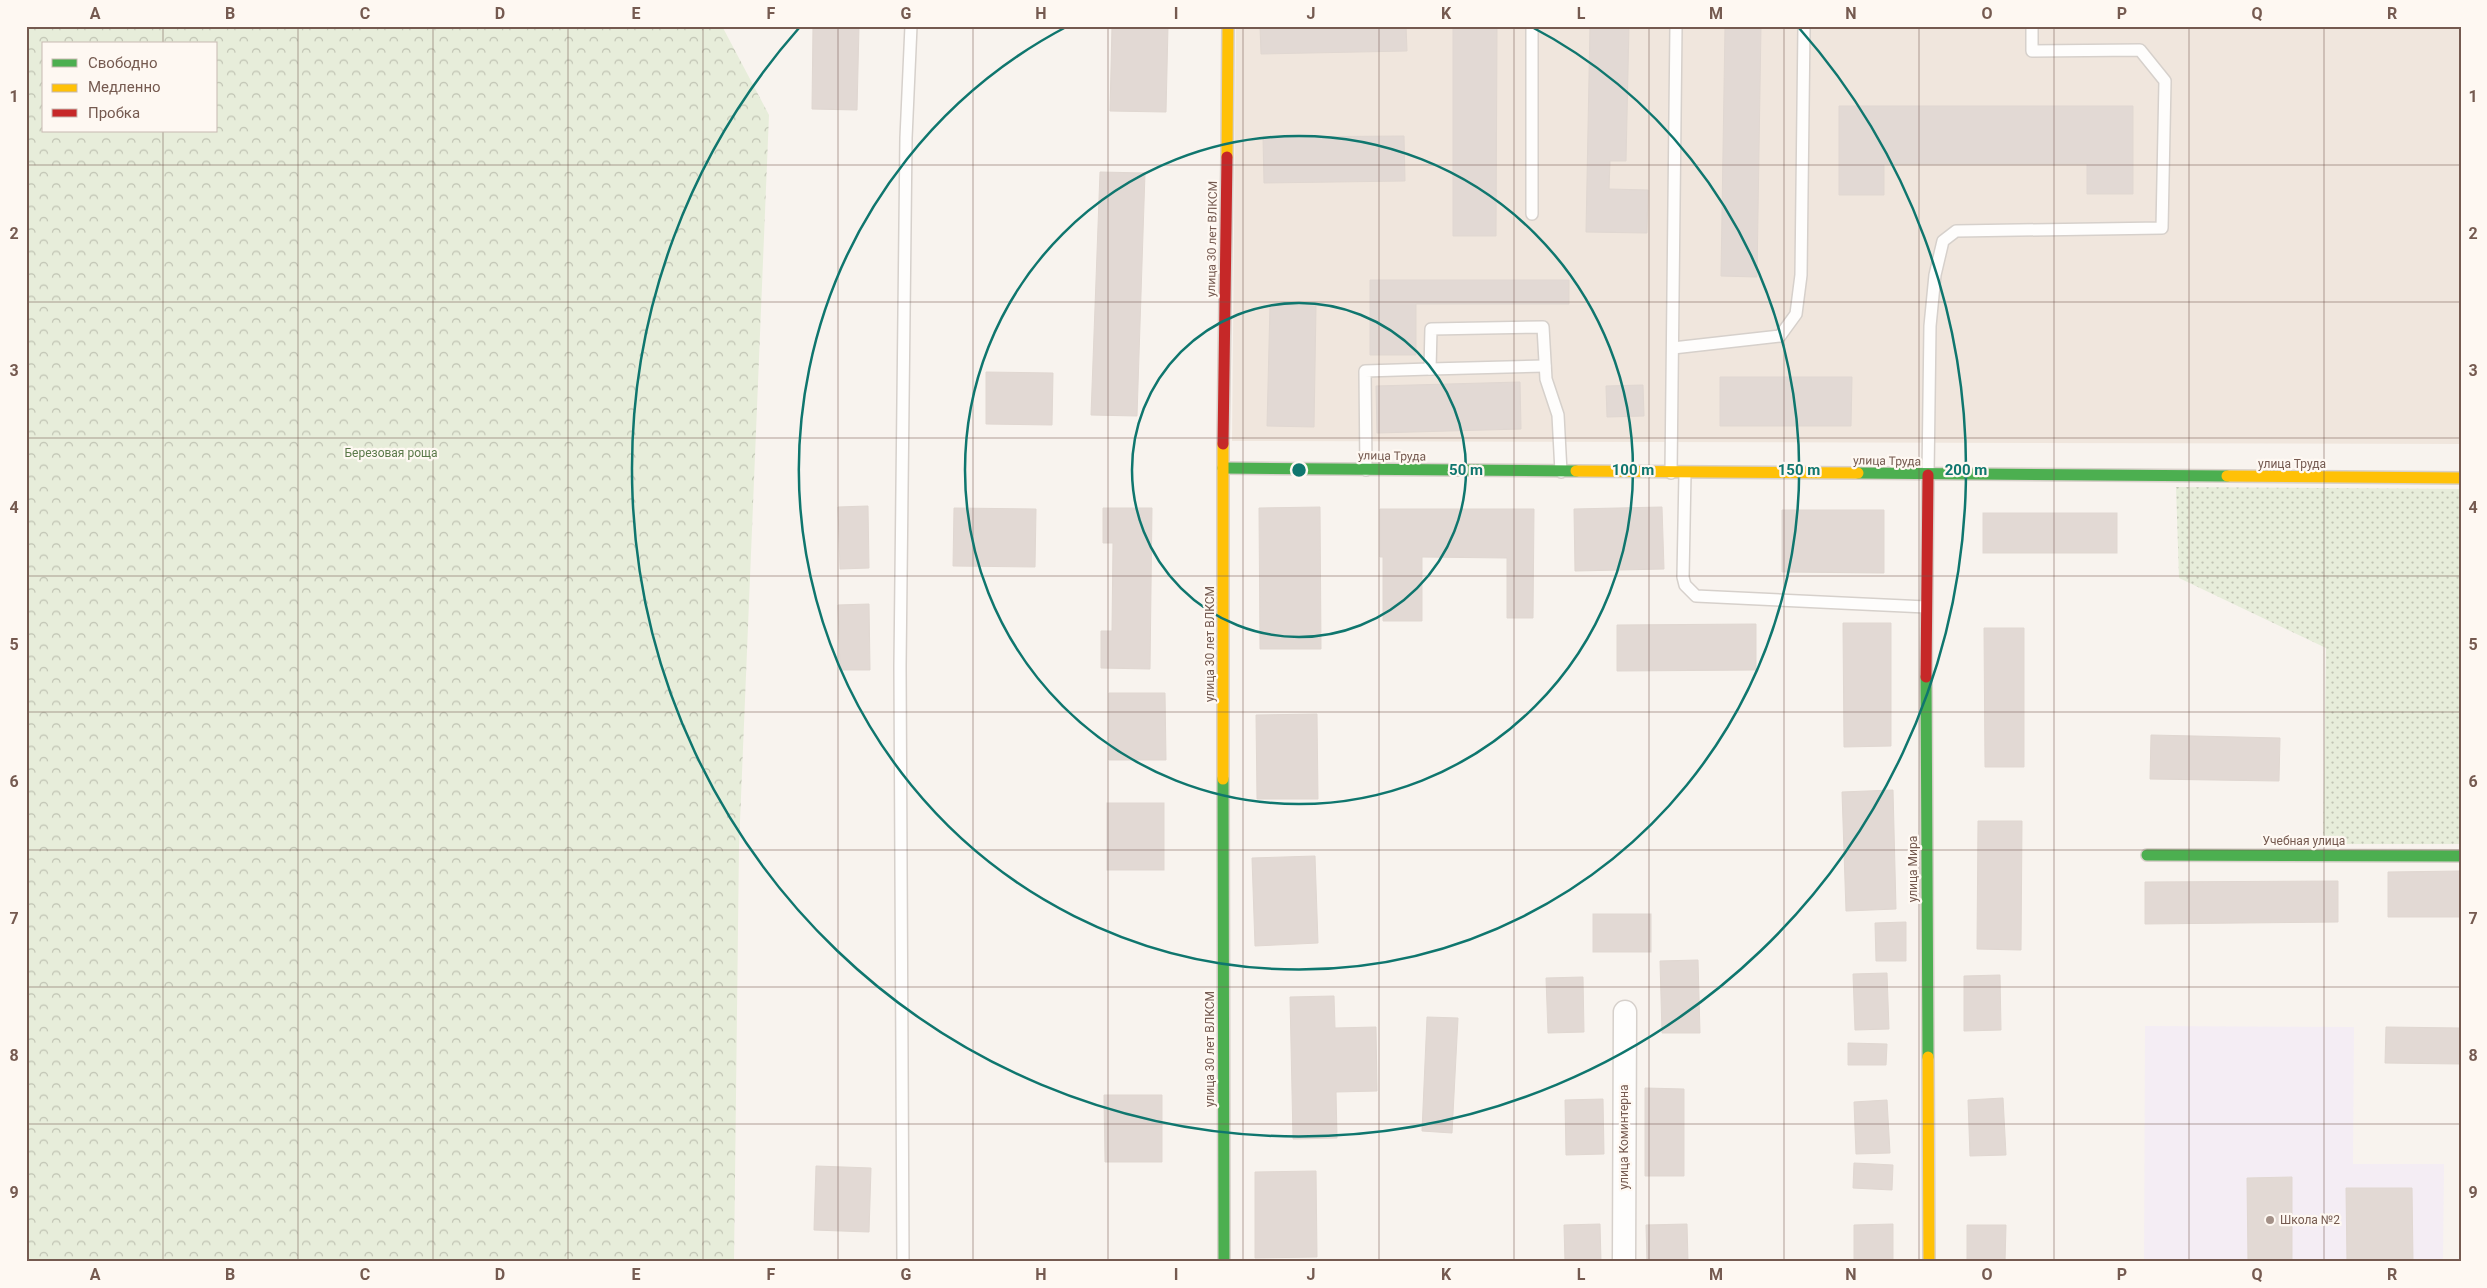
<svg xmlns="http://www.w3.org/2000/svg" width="2487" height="1288" font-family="Roboto,sans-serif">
	<defs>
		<pattern id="forest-crowns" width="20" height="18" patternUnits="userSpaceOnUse" patternTransform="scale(1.25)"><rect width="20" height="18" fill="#e7edda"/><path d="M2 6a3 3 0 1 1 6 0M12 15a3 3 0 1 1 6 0" fill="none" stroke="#c0c3b3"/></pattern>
		<pattern id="park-dots" width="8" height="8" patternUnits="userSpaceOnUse" patternTransform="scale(1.25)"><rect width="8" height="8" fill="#e7edda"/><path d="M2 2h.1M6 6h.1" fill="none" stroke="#c0c3b3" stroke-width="1.8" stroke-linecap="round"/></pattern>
	</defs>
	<rect width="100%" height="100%" fill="#f8f3ee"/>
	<path fill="#f0e6dd" d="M1236,26H2461V444L1232,441Z"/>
	<path fill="#f4edf4" d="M2145,1026L2354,1027L2353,1164H2444L2443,1262H2144Z"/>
	<path fill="url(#forest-crowns)" fill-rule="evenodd" d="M26,26H722L769,115L739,846L734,1262H26ZM44,44H216V131H44Z"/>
	<path fill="url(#park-dots)" d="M2176,487L2461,489V844H2323L2326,648L2179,578Z"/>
	<g fill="#e2d9d4" stroke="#e0d7d1">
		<path d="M813,26H859L857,110L812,109Z"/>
		<path d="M1112,26H1168L1166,112L1110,111Z"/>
		<path d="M1260,26H1406L1407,51L1261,54Z"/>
		<path d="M1453,26H1497L1496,236H1453Z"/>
		<path d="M1590,26H1629L1626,161H1610L1609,189L1648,190L1647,233L1586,232Z"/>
		<path d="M1725,26H1761L1757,277L1721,276Z"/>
		<path d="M1839,106H2133V194H2087V164H1884V195H1839Z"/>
		<path d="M1404,136L1405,181L1264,183L1263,137Z"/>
		<path d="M1100,172L1145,173L1137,416L1091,415Z"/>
		<path d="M1370,280H1569V304H1416V355H1370Z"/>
		<path d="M1270,305L1316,306L1314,427L1267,426Z"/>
		<path d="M986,372L1053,373L1052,425L986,424Z"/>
		<path d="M1720,377H1852L1851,426H1720Z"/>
		<path d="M1520,382L1521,429L1377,433L1376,386Z"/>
		<path d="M1643,385L1644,416L1607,417L1606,386Z"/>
		<path d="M868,506L869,568L840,569L838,507Z"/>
		<path d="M1320,507L1321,649H1260L1259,508Z"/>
		<path d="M1662,507L1664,569L1575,571L1574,509Z"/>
		<path d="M954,508L1036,509L1035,567L953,566Z"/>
		<path d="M1103,508H1152L1150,669L1101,668V631H1112L1113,543H1103Z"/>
		<path d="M1380,509H1534L1533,618H1507V558L1422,557V621H1383V557H1380Z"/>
		<path d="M1782,510H1884V573L1782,572Z"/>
		<rect x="1983" y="513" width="134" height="40"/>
		<path d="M869,604L870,670H840L838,605Z"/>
		<path d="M1843,623H1891V746L1844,747Z"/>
		<path d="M1756,624V670L1617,671V625Z"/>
		<path d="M1984,628H2024V767H1985Z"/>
		<path d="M1109,693H1165L1166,760H1109Z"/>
		<path d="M1317,714L1318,799H1257L1256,715Z"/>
		<path d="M2151,735L2280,738L2279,781L2150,779Z"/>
		<path d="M1893,790L1896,909L1846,911L1842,792Z"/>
		<rect x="1107" y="803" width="57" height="67"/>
		<path d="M1978,821H2022L2021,950L1977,949Z"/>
		<path d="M1315,856L1318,943L1255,946L1252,858Z"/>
		<path d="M2461,871V917H2388V872Z"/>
		<path d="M2338,881V922L2145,924V882Z"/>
		<rect x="1593" y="914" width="58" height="38"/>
		<path d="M1906,922V961H1876L1875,923Z"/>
		<path d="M1698,960L1700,1033H1662L1660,961Z"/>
		<path d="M1887,973L1889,1029L1855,1030L1853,974Z"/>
		<path d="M2000,975L2001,1030L1964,1031V976Z"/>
		<path d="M1583,977L1584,1032L1548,1033L1546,978Z"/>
		<path d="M1334,996L1335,1028L1376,1027L1377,1091L1336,1092L1337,1138L1293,1139L1290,997Z"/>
		<path d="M1427,1017L1458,1018L1452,1133L1422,1131Z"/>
		<path d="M2386,1027L2461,1028V1064L2385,1063Z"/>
		<path d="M1848,1043L1887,1044L1886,1065H1848Z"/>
		<path d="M1645,1088L1684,1089V1176H1645Z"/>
		<path d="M1104,1095H1162V1162H1105Z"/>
		<path d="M2003,1098L2006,1155L1970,1156L1968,1100Z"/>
		<path d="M1603,1099L1604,1154L1566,1155L1565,1100Z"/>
		<path d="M1887,1100L1890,1153L1856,1154L1854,1102Z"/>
		<path d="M1854,1163L1893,1165L1892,1190L1853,1188Z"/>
		<path d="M816,1166L871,1168L869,1232L814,1230Z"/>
		<path d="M1316,1171L1317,1257L1255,1258V1172Z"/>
		<path d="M2292,1177V1262H2248L2247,1178Z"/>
		<path d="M2346,1188H2412L2413,1262H2347Z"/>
		<path d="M1600,1224L1601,1262H1565L1564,1225Z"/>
		<path d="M1687,1224L1688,1262H1647L1646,1225Z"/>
		<path d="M1893,1224V1262H1854V1225Z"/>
		<path d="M1967,1225H2006L2005,1262H1967Z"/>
	</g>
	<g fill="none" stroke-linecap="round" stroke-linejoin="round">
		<defs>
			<g id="lane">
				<path d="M1532,214V26"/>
				<path d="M1673,348L1780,336L1796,314L1801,275L1804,26"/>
				<path d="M1430,369L1545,366"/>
				<path d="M1366,470L1365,371L1430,369L1431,329L1543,327L1546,379L1558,415L1561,472"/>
				<path d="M1671,473L1676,26"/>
				<path d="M1685,473L1683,577L1685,585L1696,596L1926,607"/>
				<path d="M1928,475L1930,326L1935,275L1943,241L1956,231L2162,228L2165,81L2140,50L2032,51V26"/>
				<path d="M903,1262L900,666L906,138L911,26"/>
			</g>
			<path id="street" d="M1624,1262L1625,1012"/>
			<g id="fast">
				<path d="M1223,468L1576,471"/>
				<path d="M1858,473L2227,476"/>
				<path d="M1926,677L1928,1057"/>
				<path d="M1223,779L1224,1262"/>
				<path d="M2147,855L2461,856"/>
			</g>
			<g id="slow">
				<path d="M1227,157L1228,26"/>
				<path d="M1223,444V779"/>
				<path d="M1576,471L1858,473"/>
				<path d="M2227,476L2461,478"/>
				<path d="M1928,1057L1929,1262"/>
			</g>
			<g id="jam">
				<path d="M1223,444L1227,157"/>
				<path d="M1926,677L1928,475"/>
			</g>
		</defs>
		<use href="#lane" stroke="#d6d0cb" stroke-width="14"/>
		<use href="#street" stroke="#d6d0cb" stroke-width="25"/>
		<use href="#fast" stroke="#d8d0ca" stroke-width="14"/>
		<use href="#slow" stroke="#d8d0ca" stroke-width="14"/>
		<use href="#jam" stroke="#d8d0ca" stroke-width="14"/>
		<use href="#lane" stroke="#fefdfc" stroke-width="11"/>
		<use href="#street" stroke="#fefdfc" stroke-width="22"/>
		<use href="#fast" stroke="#4caf50" stroke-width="11"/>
		<use href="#slow" stroke="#ffc107" stroke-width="11"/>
		<use href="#jam" stroke="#c62828" stroke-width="11"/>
	</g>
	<path fill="none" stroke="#755a50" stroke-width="1" stroke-opacity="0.55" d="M163,26V44M298,26V1262M433,26V1262M568,26V1262M703,26V1262M838,26V1262M973,26V1262M1108,26V1262M1243,26V1262M1379,26V1262M1514,26V1262M1649,26V1262M1784,26V1262M1919,26V1262M2054,26V1262M2189,26V1262M2324,26V1262M163,131V1262M26,165H2461M26,302H2461M26,438H2461M26,576H2461M26,712H2461M26,850H2461M26,987H2461M26,1124H2461"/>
	<g fill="none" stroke="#0f766e" stroke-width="2.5">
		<circle cx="1299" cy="470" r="167"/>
		<circle cx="1299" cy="470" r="334"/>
		<path d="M1530 26A500 500 0 1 1 1068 26"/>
		<path d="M1799 28A667 667 0 1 1 799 28"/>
	</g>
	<circle fill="#a39087" stroke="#fef8f2" stroke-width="2" cx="2270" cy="1220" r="5"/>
	<g text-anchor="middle" stroke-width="4.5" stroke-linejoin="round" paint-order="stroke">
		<g font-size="12" fill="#755a50" stroke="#fef8f2">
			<text transform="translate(1212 239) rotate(-89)" y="4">улица 30 лет ВЛКСМ</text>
			<text transform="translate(1392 456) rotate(1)" y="4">улица Труда</text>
			<text transform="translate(1887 461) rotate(1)" y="4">улица Труда</text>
			<text x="2292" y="468">улица Труда</text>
			<text transform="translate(1210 644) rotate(-90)" y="4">улица 30 лет ВЛКСМ</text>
			<text x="2304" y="845">Учебная улица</text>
			<text transform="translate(1913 869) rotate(-90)" y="4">улица Мира</text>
			<text transform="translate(1210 1049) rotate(-90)" y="4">улица 30 лет ВЛКСМ</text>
			<text transform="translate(1624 1137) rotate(-90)" y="4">улица Коминтерна</text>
		</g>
		<g font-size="12" fill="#5a7949" stroke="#fef8f2">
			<text x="391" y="457">Березовая роща</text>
		</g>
		<g font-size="12" fill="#755a50" stroke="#fef8f2" text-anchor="start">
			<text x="2280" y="1224">Школа №2</text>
		</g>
	</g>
	<circle cx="1299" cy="470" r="8" fill="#0f766e" stroke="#fef8f2" stroke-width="2.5"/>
	<g font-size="15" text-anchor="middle" font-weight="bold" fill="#0f766e" stroke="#fef8f2" stroke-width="4.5" stroke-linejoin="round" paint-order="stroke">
		<text x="1466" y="475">50 m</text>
		<text x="1633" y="475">100 m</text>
		<text x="1799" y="475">150 m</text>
		<text x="1966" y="475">200 m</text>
	</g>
	<rect width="2487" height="1288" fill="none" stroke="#fef8f2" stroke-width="55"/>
	<rect x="42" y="42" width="175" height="90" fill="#fef8f2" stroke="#c7b9b1"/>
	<rect x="52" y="59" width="25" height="8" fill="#4caf50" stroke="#c7b9b1"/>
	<text x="88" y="68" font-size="15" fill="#755a50">Свободно</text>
	<rect x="52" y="84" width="25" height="8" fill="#ffc107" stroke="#c7b9b1"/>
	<text x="88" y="92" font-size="15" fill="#755a50">Медленно</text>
	<rect x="52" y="109" width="25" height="8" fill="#c62828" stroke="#c7b9b1"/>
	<text x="88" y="118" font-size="15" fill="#755a50">Пробка</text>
	<rect x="28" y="28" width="2432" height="1232" fill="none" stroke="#755a50" stroke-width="2"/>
	<g font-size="16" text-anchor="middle" font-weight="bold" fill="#755a50">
		<text x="95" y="19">A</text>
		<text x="230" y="19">B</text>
		<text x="365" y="19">C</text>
		<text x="500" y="19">D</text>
		<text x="636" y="19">E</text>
		<text x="771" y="19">F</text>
		<text x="906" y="19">G</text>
		<text x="1041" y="19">H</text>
		<text x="1176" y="19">I</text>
		<text x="1311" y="19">J</text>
		<text x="1446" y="19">K</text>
		<text x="1581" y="19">L</text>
		<text x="1716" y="19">M</text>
		<text x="1851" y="19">N</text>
		<text x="1987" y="19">O</text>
		<text x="2122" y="19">P</text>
		<text x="2257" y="19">Q</text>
		<text x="2392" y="19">R</text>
		<text x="14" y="102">1</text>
		<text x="2473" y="102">1</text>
		<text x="14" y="239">2</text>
		<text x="2473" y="239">2</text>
		<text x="14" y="376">3</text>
		<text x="2473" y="376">3</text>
		<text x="14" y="513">4</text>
		<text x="2473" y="513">4</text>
		<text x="14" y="650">5</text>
		<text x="2473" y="650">5</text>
		<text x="14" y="787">6</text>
		<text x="2473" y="787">6</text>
		<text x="14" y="924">7</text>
		<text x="2473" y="924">7</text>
		<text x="14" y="1061">8</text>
		<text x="2473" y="1061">8</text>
		<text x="14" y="1198">9</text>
		<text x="2473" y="1198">9</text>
		<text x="95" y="1280">A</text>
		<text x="230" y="1280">B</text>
		<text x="365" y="1280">C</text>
		<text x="500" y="1280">D</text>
		<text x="636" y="1280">E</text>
		<text x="771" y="1280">F</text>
		<text x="906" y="1280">G</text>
		<text x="1041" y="1280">H</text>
		<text x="1176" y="1280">I</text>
		<text x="1311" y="1280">J</text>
		<text x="1446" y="1280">K</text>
		<text x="1581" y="1280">L</text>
		<text x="1716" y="1280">M</text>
		<text x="1851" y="1280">N</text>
		<text x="1987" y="1280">O</text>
		<text x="2122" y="1280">P</text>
		<text x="2257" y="1280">Q</text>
		<text x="2392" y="1280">R</text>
	</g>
</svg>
